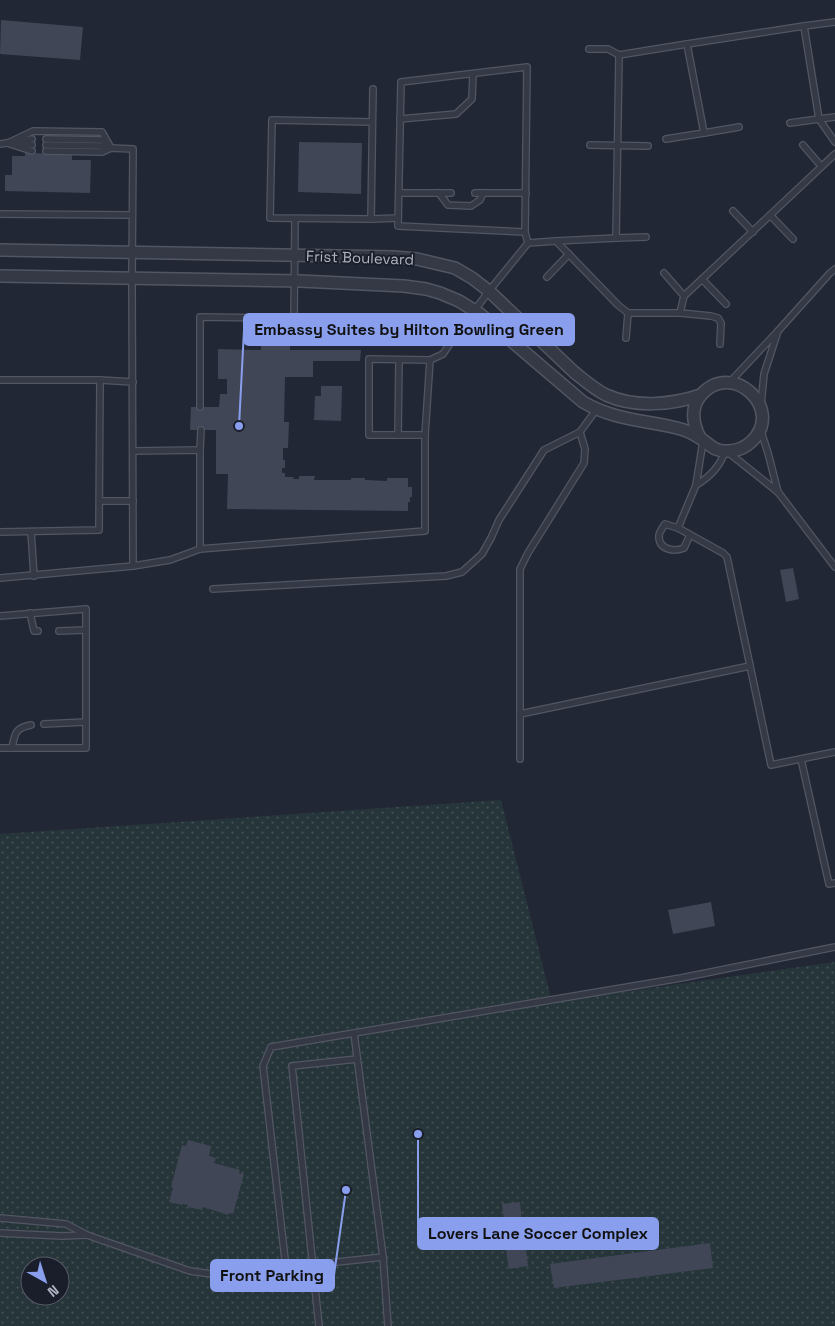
<svg xmlns="http://www.w3.org/2000/svg" width="835" height="1326" font-family="'Space Grotesk',sans-serif">
	<defs>
		<pattern id="park-dots" width="8" height="8" patternUnits="userSpaceOnUse" patternTransform="scale(1.25)"><rect width="8" height="8" fill="#263539"/><path d="M2 2h.1M6 6h.1" fill="none" stroke="#435054" stroke-width="1.8" stroke-linecap="round"/></pattern>
	</defs>
	<rect width="100%" height="100%" fill="#222735"/>
	<path fill="url(#park-dots)" fill-rule="evenodd" d="M501,800L552,1002L835,962V1326H0V834ZM30,1266H60V1296H30Z"/>
	<g fill="#404656">
		<path d="M1,20L83,27L80,60L0,54Z"/>
		<path d="M299,142L362,143L361,194L298,192Z"/>
		<path d="M25,153L72,154V160H91L90,193L5,191V175H12V156H25Z"/>
		<path d="M261,338L290,339V350H361L360,361H313V377H285L284,422H289L288,448H283V460H285V468H282V473H285V477H294L293,479H299V476H315L314,480H351V478H365V480L387,481V478H408V487H412V497H410V502H408V511L227,509L228,474H216V430H190L191,407H219L220,394H227V379H218V349L261,350Z"/>
		<path d="M321,386H342L341,421L314,420L315,396H321Z"/>
		<path d="M793,568L799,599L786,602L780,570Z"/>
		<path d="M711,902L715,926L673,934L668,910Z"/>
		<path d="M188,1140L211,1146L209,1156L216,1158L214,1163L240,1170L239,1173L244,1174L233,1214L229,1213L228,1215L203,1207L202,1210L188,1207V1205L183,1204L182,1205L169,1202L173,1188L171,1187L182,1145L186,1146Z"/>
		<path d="M520,1202L522,1225L505,1228L502,1204Z"/>
		<path d="M710,1243L713,1268L554,1288L550,1264Z"/>
		<path d="M526,1248L528,1266L509,1269L506,1250Z"/>
	</g>
	<g fill="none" stroke-linecap="round" stroke-linejoin="round">
		<defs>
			<g id="lane">
				<path d="M804,26L835,22"/>
				<path d="M589,49H608L619,55"/>
				<path d="M400,119L456,114L472,99L473,74"/>
				<path d="M372,122L272,120L270,218L371,219L373,89"/>
				<path d="M790,123L819,119L835,142"/>
				<path d="M704,133L739,127"/>
				<path d="M46,139L102,140L108,145"/>
				<path d="M666,139L704,133L687,44L804,26L819,119L835,117"/>
				<path d="M8,143L33,131L102,132L111,148"/>
				<path d="M0,144L32,139"/>
				<path d="M10,144L32,151"/>
				<path d="M20,144L32,145"/>
				<path d="M46,145L101,146L109,148"/>
				<path d="M590,145L648,146"/>
				<path d="M803,145L821,166"/>
				<path d="M46,151L102,152L111,148L133,149L132,278L133,566"/>
				<path d="M399,193H451"/>
				<path d="M439,193L448,205L471,206L480,200L483,193"/>
				<path d="M475,193H526"/>
				<path d="M733,211L753,232"/>
				<path d="M0,214L132,215"/>
				<path d="M770,215L793,239"/>
				<path d="M371,219L398,218"/>
				<path d="M646,237L616,238L619,55L687,44"/>
				<path d="M556,241L616,238"/>
				<path d="M528,243L556,241L618,305L628,313H680"/>
				<path d="M664,273L684,296"/>
				<path d="M547,277L569,254"/>
				<path d="M702,279L726,304"/>
				<path d="M294,319L295,219"/>
				<path d="M778,331L830,273L835,269"/>
				<path d="M626,338L628,313"/>
				<path d="M720,344L721,323L718,318L711,316L680,313L684,296L835,154"/>
				<path d="M0,380H100L99,530L0,532"/>
				<path d="M100,380L133,382"/>
				<path d="M729,383L778,331L764,374L761,405"/>
				<path d="M200,407V317L393,320L434,329L451,342L489,291L528,243L525,232L527,67L401,82L398,226L525,232"/>
				<path d="M398,435L399,360"/>
				<path d="M425,435H369V359L430,360"/>
				<path d="M703,441L696,485C710,477 720,467 725,451"/>
				<path d="M200,450L201,430"/>
				<path d="M133,451L200,450V549"/>
				<path d="M729,453L778,492L768,453L760,428"/>
				<path d="M696,485L678,528L723,553L727,557L771,765L835,752"/>
				<path d="M778,492L835,567"/>
				<path d="M100,501H133"/>
				<path d="M678,528L665,524C663,527 660,531 659,535C658,550 674,552 684,548L690,535"/>
				<path d="M31,532L34,576"/>
				<path d="M0,578L133,566L170,560L200,549L425,531V435L430,360L443,354L451,342"/>
				<path d="M213,589L446,576L462,572L482,554L491,538L499,520L544,450L580,432"/>
				<path d="M30,613L34,631H38"/>
				<path d="M0,616L86,609V748H0"/>
				<path d="M59,631L86,630"/>
				<path d="M520,714L750,666"/>
				<path d="M44,724L86,722"/>
				<path d="M12,748C15,733 15,728 31,725"/>
				<path d="M520,759V569L528,553L584,463L585,449L580,432L596,410"/>
				<path d="M801,759L829,884L835,883"/>
				<path d="M354,1033L383,1257L388,1326"/>
				<path d="M0,1218L66,1224L87,1235L62,1236L0,1233"/>
				<path d="M87,1235L190,1271L219,1275L383,1257"/>
				<path d="M286,1268L263,1066L271,1047L681,978L835,947"/>
				<path d="M319,1326L292,1066L357,1059"/>
			</g>
			<g id="street">
				<path d="M0,250L393,257L417,259L455,268L472,278L489,291L574,372C584,380 594,389 606,395C635,408 671,405 701,395"/>
				<path d="M0,276L300,281L404,286L426,289L440,293L459,301L480,314L583,402C614,420 644,420 677,428C685,430 692,433 698,437C710,443 712,452 728,451C737,451 746,447 752,441C785,409 732,359 701,395C690,408 693,424 700,438"/>
			</g>
		</defs>
		<use href="#lane" stroke="#525663" stroke-width="8"/>
		<use href="#street" stroke="#525663" stroke-width="14"/>
		<use href="#lane" stroke="#353945" stroke-width="5.5"/>
		<use href="#street" stroke="#353945" stroke-width="11"/>
	</g>
	<g text-anchor="middle" stroke-width="4" stroke-linejoin="round" paint-order="stroke">
		<g font-size="15" fill="#afb3c2" stroke="#1a1e2a">
			<text transform="translate(360 258) rotate(2)" y="5">Frist Boulevard</text>
		</g>
	</g>
	<path fill="none" stroke="#899fed" stroke-width="2" d="M239 426L244 330M418 1134L418 1233M346 1190L334 1275"/>
	<g fill="#899fed" stroke="#1a1e2a" stroke-width="2">
		<circle cx="239" cy="426" r="5"/>
		<circle cx="418" cy="1134" r="5"/>
		<circle cx="346" cy="1190" r="5"/>
	</g>
	<g fill="#899fed" stroke="#899fed" stroke-width="2">
		<rect x="244" y="314" width="330" height="31" rx="5"/>
		<rect x="418" y="1218" width="240" height="31" rx="5"/>
		<rect x="211" y="1260" width="123" height="31" rx="5"/>
	</g>
	<g font-size="16" text-anchor="middle" font-weight="bold" fill="#111">
		<text x="409" y="335">Embassy Suites by Hilton Bowling Green</text>
		<text x="538" y="1239">Lovers Lane Soccer Complex</text>
		<text x="272" y="1281">Front Parking</text>
	</g>
	<g transform="translate(45 1281) rotate(141)"><circle r="24" fill="#1a1e2a" stroke="#565a67"/>
	<path d="M0-4L9 19L0 12L-9 19Z" fill="#899fed"/>
	<text y="-8" font-size="14" font-weight="bold" text-anchor="middle" fill="#afb3c2">N</text>
	</g>
</svg>
